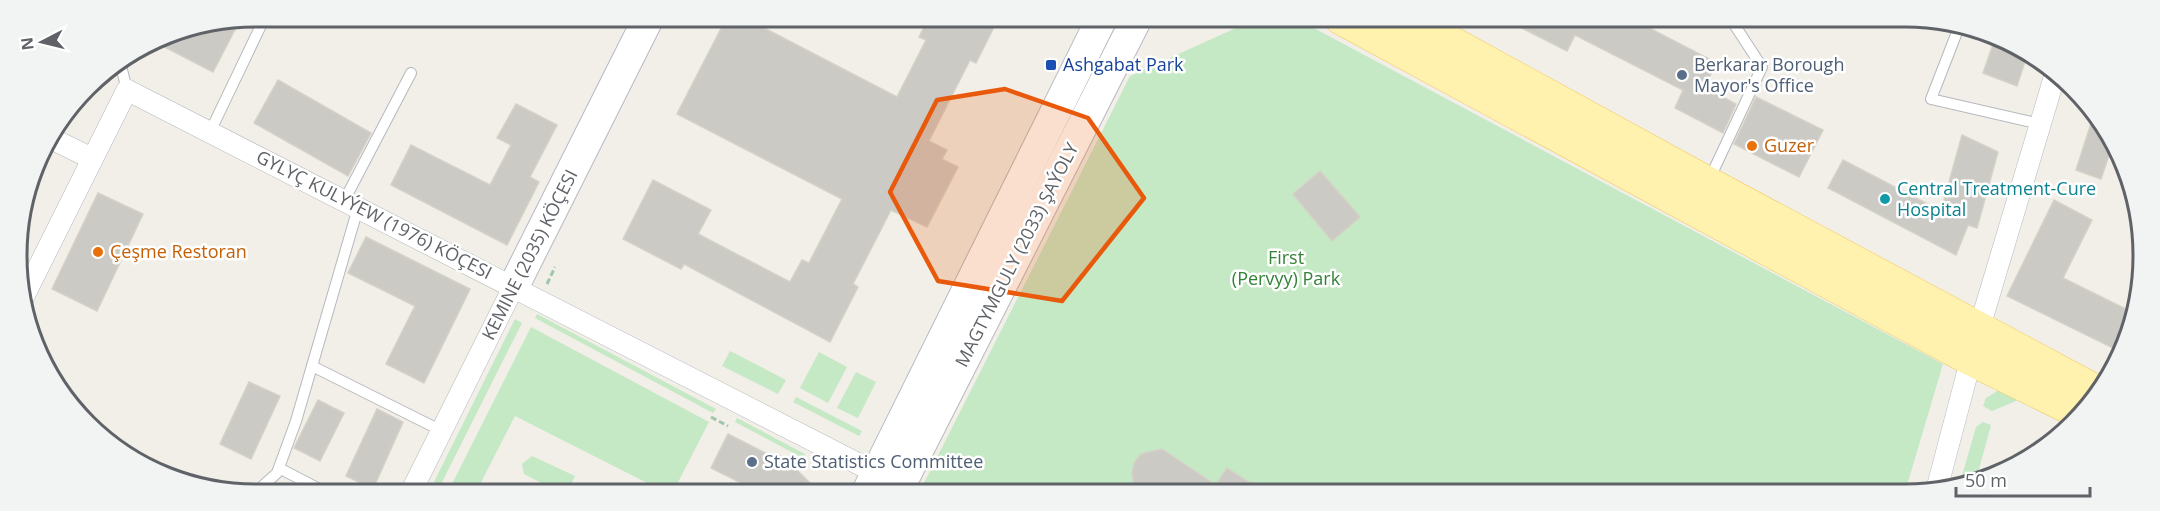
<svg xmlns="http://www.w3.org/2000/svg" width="2160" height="511" font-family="'Open Sans',sans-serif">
	<rect width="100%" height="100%" fill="#f1efe8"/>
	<g fill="#c5e8c5">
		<path d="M1258,18H1295L1943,364L1905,492H942L924,483L1130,76Z"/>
		<path d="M537,314L716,409L713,413L535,318Z"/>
		<path d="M515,319L522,323L437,492H429Z"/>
		<path d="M531,327L709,422L673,492H665L515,416L476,492H448Z"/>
		<path d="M730,351L786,380L778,394L722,366Z"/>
		<path d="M819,352L847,367L828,403L800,388Z"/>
		<path d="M856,372L876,382L858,418L837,408Z"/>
		<path d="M1999,390L2020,392L2016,401L1992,411L1983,406L1986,398Z"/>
		<path d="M796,397L862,431L859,436L793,402Z"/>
		<path d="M737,418L805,454L803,458L735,422Z"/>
		<path d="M1983,422L1991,425L1976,480L1960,483L1976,427Z"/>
		<path d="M532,456L575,476L567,492H559L524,474L522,464Z"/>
	</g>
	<g fill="#cccac5" stroke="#d6d1c6" stroke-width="1.5">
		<path d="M727,17H743L897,97L926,40L919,37L929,17H999L976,63L970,60L929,141L947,150L942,159L958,167L927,227L891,210L853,284L858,287L830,342L684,264L681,269L623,239L653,180L711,210L698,234L790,282L802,260L809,263L842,199L677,114Z"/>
		<path d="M1502,18H1630L1717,63L1704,87L1736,104L1723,133L1675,108L1683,90L1575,35L1567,51Z"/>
		<path d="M240,20L213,72L153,41L164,35Z"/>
		<path d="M1995,39L2028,52L2017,86L1983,73Z"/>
		<path d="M278,80L371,133L348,176L254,123Z"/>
		<path d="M1756,97L1823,130L1799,177L1734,144Z"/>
		<path d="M516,104L557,125L530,177L539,182L507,245L391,185L411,145L490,185L511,145L497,138Z"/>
		<path d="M2095,111L2112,146L2101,179L2076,170Z"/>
		<path d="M1962,135L1998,152L1977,228L1968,225L1956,255L1828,188L1843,160L1941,211Z"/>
		<path d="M1320,171L1360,217L1332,241L1293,194Z"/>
		<path d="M98,193L143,214L97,311L52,289Z"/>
		<path d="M2054,200L2092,220L2063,278L2134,313L2117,350L2007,296Z"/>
		<path d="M366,237L470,289L424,383L386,364L415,306L348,273Z"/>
		<path d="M249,382L280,396L251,459L220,444Z"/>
		<path d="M318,400L344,413L320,461L294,448Z"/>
		<path d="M377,409L403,422L373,489L346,476Z"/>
		<path d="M728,434L775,458L777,454L786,459L815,488L808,492H759L711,468Z"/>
		<path d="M1162,449L1216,485L1227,468L1264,492H1144L1134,486L1132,474L1134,463L1141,454Z"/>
	</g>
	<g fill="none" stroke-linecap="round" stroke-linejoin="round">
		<defs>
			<g id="lane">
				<path d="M1959,27L1931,99L2040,124"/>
				<path d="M120,62L127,90"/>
				<path d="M210,132L265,17"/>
				<path d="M1709,180L1762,67L1730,18"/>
				<path d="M344,201L411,73"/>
				<path d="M312,366L442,431"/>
				<path d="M279,468L325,492"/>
				<path d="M256,492L277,473L296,421L358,208"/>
			</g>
			<g id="street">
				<path d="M50,138L91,158"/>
				<path d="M23,298L127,90L888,479"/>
				<path d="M411,492L514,286"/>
				<path d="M1936,492L1979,329L2055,75"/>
			</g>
			<g id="secondary">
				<path d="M514,286L649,17"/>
				<path d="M867,492L1102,18"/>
				<path d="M897,492L1137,18"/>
			</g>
			<g id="primary">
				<path d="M1341,18L1971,359L2081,413"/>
				<path d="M1406,18L1707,183L2097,392"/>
			</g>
		</defs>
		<use href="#lane" stroke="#b5b8bc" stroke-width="12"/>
		<use href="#street" stroke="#b5b8bc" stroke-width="22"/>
		<use href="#secondary" stroke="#b6babf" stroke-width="32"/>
		<use href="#primary" stroke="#f2c960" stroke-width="34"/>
		<g stroke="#9cc7a9" stroke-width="3" stroke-dasharray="6 3" stroke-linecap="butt">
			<path d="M547,284L555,267"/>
			<path d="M711,417L728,426"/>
		</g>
		<use href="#lane" stroke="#fff" stroke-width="10"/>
		<use href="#street" stroke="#fff" stroke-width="21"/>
		<use href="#secondary" stroke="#fff" stroke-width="30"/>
		<use href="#primary" stroke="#fff2af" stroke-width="33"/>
	</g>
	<path fill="#e8590c" fill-opacity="0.2" stroke="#e8590c" stroke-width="4.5" stroke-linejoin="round" d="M1005,89L1088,118L1144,198L1062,301L938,281L890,192L937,100Z"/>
	<rect fill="#1a4fb4" stroke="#fff" stroke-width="2" x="1045" y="59" width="12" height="12" rx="3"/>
	<g fill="#5c6f8a" stroke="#fff" stroke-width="2">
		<circle cx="1682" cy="75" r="6"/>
		<circle cx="752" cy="462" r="6"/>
	</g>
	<g fill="#e8710a" stroke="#fff" stroke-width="2">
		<circle cx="1752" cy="146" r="6"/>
		<circle cx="98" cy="252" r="6"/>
	</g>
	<circle fill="#0f9aa8" stroke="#fff" stroke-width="2" cx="1885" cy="199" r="6"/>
	<g text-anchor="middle" stroke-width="5" stroke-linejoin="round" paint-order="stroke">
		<g font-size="18" fill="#164399" stroke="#fff" text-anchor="start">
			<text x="1063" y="71">Ashgabat Park</text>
		</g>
		<g font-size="18" fill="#4e5e75" stroke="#fff" text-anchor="start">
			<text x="1694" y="71">Berkarar Borough<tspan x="1694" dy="21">Mayor's Office</tspan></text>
			<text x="764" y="468">State Statistics Committee</text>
		</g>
		<g font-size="18" fill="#c56008" stroke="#fff" text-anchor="start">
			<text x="1764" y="152">Guzer</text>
			<text x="110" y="258">Çeşme Restoran</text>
		</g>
		<g font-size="18" fill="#0d838f" stroke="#fff" text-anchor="start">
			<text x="1897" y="195">Central Treatment-Cure<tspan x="1897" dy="21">Hospital</tspan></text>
		</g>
		<g font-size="18" fill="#5f6368" stroke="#fff">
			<text transform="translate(374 215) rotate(27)" y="6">GYLYÇ KULYÝEW (1976) KÖÇESI</text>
			<text transform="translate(530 255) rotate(-63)" y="6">KEMINE (2035) KÖÇESI</text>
			<text transform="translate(1017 255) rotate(-63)" y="6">MAGTYMGULY (2033) ŞAÝOLY</text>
		</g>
		<g font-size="18" fill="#348238" stroke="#fff">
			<text x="1286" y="264">First<tspan x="1286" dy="21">(Pervyy) Park</tspan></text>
		</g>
	</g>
	<path d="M0 0H2160V511H0ZM255 27H1905A228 228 0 0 1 2133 255V256A228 228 0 0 1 1905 484H255A228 228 0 0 1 27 256V255A228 228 0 0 1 255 27Z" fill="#f2f3f3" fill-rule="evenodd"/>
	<path fill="none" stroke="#5f6368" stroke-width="3" d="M255 27H1905A228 228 0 0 1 2133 255V256A228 228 0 0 1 1905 484H255A228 228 0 0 1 27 256V255A228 228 0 0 1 255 27Z"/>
	<g transform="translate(42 42) rotate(263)" stroke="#ffffff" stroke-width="4.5" paint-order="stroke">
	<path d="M0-4.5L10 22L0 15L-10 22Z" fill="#5f6368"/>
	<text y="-9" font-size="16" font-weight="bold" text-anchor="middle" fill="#5f6368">N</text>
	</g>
	<path d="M1956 487v9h134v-9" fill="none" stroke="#5f6368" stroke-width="3"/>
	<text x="1965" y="487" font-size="18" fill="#5f6368" stroke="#ffffff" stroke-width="4.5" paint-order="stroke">50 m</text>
</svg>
